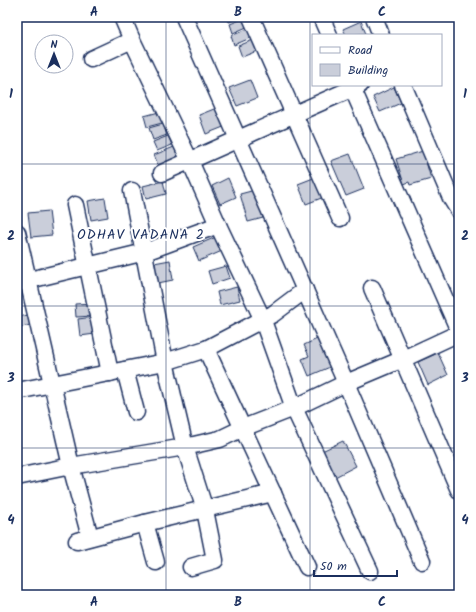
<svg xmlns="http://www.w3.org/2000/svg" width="476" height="612" font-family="Kalam,sans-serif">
	<rect width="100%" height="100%" fill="#fff"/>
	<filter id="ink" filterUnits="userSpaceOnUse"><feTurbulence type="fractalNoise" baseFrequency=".025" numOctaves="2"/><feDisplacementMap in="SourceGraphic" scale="8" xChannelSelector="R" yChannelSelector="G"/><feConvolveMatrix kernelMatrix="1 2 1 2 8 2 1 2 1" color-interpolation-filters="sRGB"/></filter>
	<g filter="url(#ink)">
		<g fill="#caceda" stroke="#1b2f5e">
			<path d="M227,17H242L229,22Z"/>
			<path d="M245,18L249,26L233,33L230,24Z"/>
			<path d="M361,21L366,34L346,35L343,29Z"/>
			<path d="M252,27L255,36L234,45L231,36Z"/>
			<path d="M253,40L257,51L242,57L238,46Z"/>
			<path d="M250,80L257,98L237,106L229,88Z"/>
			<path d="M394,87L401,103L380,112L373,97Z"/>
			<path d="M219,107L226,126L206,134L199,115Z"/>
			<path d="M159,112L162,123L147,127L144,116Z"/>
			<path d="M163,124L167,135L153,140L149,128Z"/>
			<path d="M168,136L172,145L157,151L153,142Z"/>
			<path d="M174,147L181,164L161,172L154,155Z"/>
			<path d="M423,151L431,179L410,185L409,182L404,184L396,159Z"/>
			<path d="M350,154L364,189L346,196L331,161Z"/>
			<path d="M316,177L324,197L306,204L298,184Z"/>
			<path d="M228,178L236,197L220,204L212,186Z"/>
			<path d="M163,181L166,194L146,199L143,186Z"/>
			<path d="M255,190L263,218L248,222L240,194Z"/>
			<path d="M105,198L108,217L91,220L88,201Z"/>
			<path d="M49,211L52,235L31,237L28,213Z"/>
			<path d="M216,237L222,251L199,261L193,247Z"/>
			<path d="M170,260L173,280L158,283L154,263Z"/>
			<path d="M226,266L230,278L212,284L208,271Z"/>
			<path d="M237,287L240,300L220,305L217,292Z"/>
			<path d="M92,303L93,316L76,317L75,304Z"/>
			<path d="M29,315L31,325L17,328V317Z"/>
			<path d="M94,317L95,334L80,336L78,319Z"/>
			<path d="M317,339L330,367L309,376L302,359L309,356L304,345Z"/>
			<path d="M438,353L448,375L428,385L418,362Z"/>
			<path d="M343,441L356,466L335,477L322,451Z"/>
		</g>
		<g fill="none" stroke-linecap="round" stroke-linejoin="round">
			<defs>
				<g id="minor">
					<path d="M122,17L132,40L190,161L218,225L262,318L294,408L370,571"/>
					<path d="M184,17L346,383L422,561"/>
					<path d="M251,17L340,218"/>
					<path d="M321,17L329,35"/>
					<path d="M374,17L381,35"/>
					<path d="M91,59L132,40"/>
					<path d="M351,85L459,331"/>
					<path d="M403,85L451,198L459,211"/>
					<path d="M162,173L360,85"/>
					<path d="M132,191L165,362L185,447L205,510L215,560L191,567"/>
					<path d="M75,205L110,373"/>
					<path d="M17,232L71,466L90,537"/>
					<path d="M17,283L145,252L218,225"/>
					<path d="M372,288L459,490"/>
					<path d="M206,349L307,567"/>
					<path d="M125,370L136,412"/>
					<path d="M17,391L165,362L206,349L273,314L305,290"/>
					<path d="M17,477L71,466L185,447L220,439L243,428L294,408L346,383L403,359L459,333"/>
					<path d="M145,523L156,562"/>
					<path d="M77,541L145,523L273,493"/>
				</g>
			</defs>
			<use href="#minor" stroke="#1b2f5e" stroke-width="19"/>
			<use href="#minor" stroke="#fff" stroke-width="16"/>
		</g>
	</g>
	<path fill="none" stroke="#1b2f5e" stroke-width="1" stroke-opacity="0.55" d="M166,17V595M310,17V595M17,164H459M17,306H459M17,448H459"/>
	<g text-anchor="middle" stroke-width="4" stroke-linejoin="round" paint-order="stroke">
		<g font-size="14" letter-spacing="1" fill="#1b2f5e" stroke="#fff">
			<text x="141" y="239">ODHAV VADANA 2</text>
		</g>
	</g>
	<rect width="476" height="612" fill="none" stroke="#fff" stroke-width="44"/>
	<rect x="312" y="34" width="130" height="52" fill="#ffffff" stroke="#a4acbf"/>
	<rect x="320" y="47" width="20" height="6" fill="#ffffff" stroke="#a4acbf"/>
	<text x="348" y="54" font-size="12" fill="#1b2f5e">Road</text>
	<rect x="320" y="64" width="20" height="12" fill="#caceda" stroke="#a4acbf"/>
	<text x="348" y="74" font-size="12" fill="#1b2f5e">Building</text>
	<g transform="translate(54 54)"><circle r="19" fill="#ffffff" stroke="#a4acbf"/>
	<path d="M0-3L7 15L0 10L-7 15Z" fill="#1b2f5e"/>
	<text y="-6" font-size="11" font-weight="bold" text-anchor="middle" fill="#1b2f5e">N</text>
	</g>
	<path d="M314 570v6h83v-6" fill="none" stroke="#1b2f5e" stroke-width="2"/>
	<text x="320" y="570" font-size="12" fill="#1b2f5e" stroke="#ffffff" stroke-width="3" paint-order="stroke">50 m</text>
	<rect x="22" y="22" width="432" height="568" fill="none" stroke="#1b2f5e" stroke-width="1.5"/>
	<g font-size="13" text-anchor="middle" font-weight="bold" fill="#1b2f5e">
		<text x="94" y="16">A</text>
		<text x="238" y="16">B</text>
		<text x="382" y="16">C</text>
		<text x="11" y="98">1</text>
		<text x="465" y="98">1</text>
		<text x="11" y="240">2</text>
		<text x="465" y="240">2</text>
		<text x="11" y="382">3</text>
		<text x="465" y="382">3</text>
		<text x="11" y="524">4</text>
		<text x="465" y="524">4</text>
		<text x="94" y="606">A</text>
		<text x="238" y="606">B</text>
		<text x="382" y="606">C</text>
	</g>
</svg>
